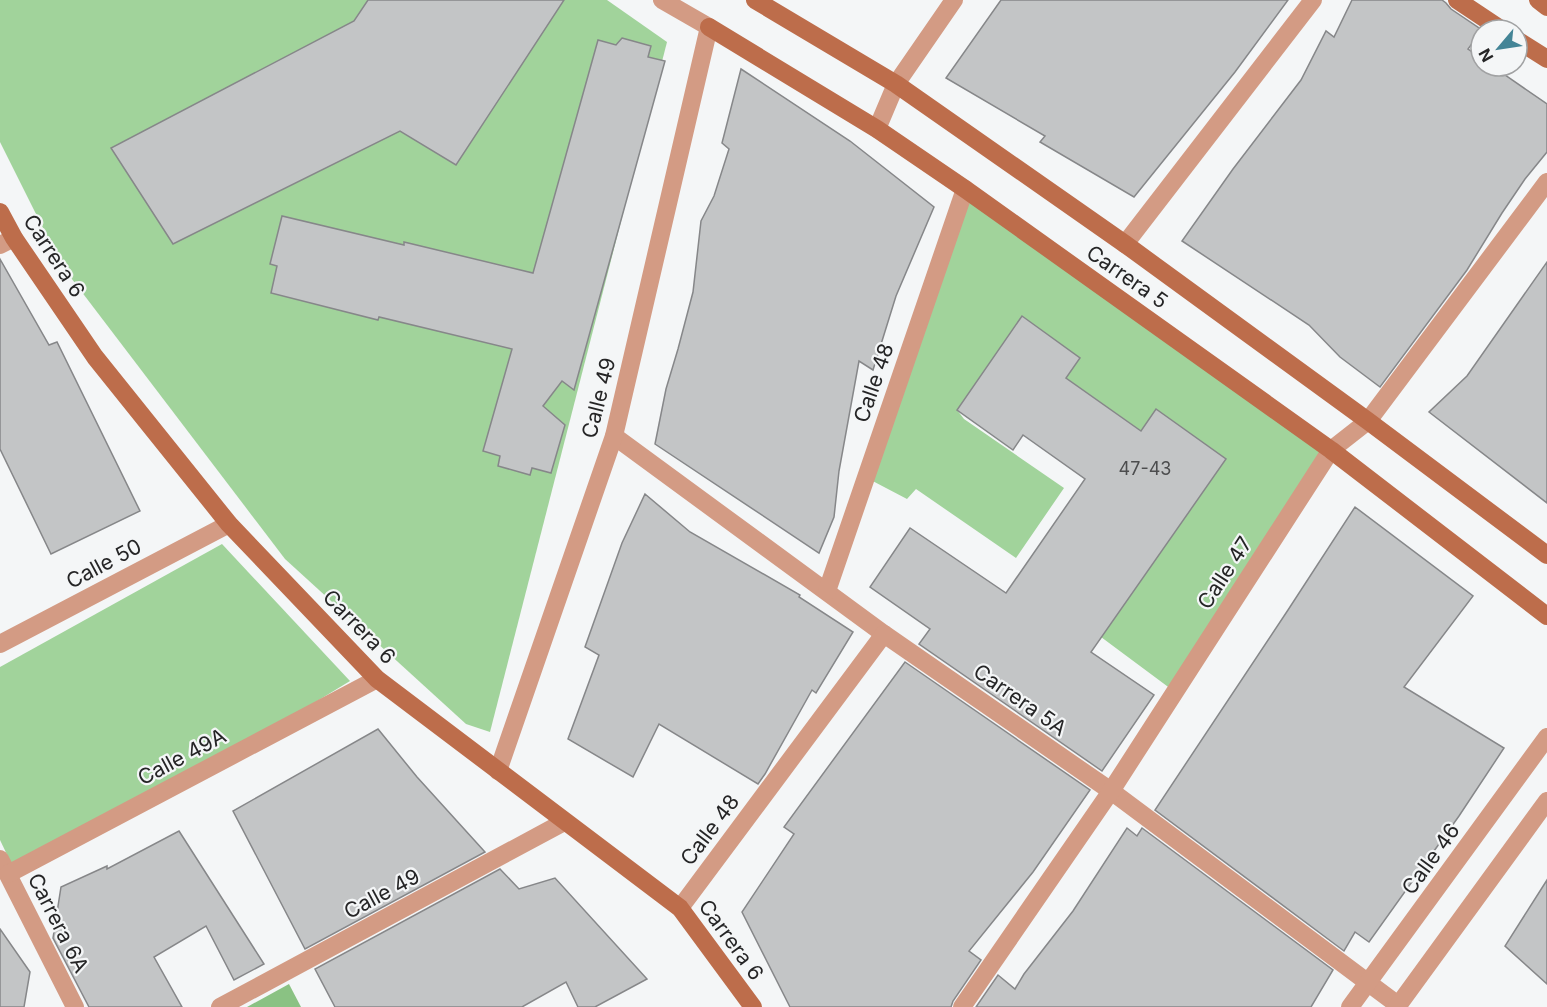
<svg xmlns="http://www.w3.org/2000/svg" width="1547" height="1007" font-family="Inter,sans-serif">
	<rect width="100%" height="100%" fill="#f4f6f7"/>
	<g fill="#a1d39b">
		<path d="M0,0H607L667,42L490,732L466,724L285,559L62,266L0,142Z"/>
		<path d="M965,189L1331,450L1175,692L1101,637L1226,459L1156,410L1141,431L1066,378L1080,358L1022,317L957,410L964,419L1064,488L1016,558L916,489L907,499L865,477Z"/>
		<path d="M222,544L350,681L309,706L12,865L0,840V667Z"/>
	</g>
	<path fill="#8ac283" d="M289,984L301,1007H247Z"/>
	<g fill="#c3c5c6" stroke="#868789" stroke-width="1.5">
		<path d="M368,0H564L456,165L400,131L173,244L111,148L354,21Z"/>
		<path d="M1001,0H1288L1235,72L1134,197L1040,142L1045,136L946,78Z"/>
		<path d="M1352,0H1442L1446,3L1451,9L1482,30L1468,49L1481,58V66H1492L1547,104V152L1525,179L1502,213L1467,270L1380,387L1340,357L1309,325L1182,241L1233,169L1301,80L1326,31L1334,37Z"/>
		<path d="M622,38L651,46L648,57L665,61L574,390L562,381L543,406L565,425L551,473L532,468L530,475L498,466L500,456L483,451L512,349L379,317L378,320L271,293L277,266L270,264L282,216L404,245V242L533,273L598,40L616,45Z"/>
		<path d="M741,69L850,141L934,207L896,296L873,370L859,361L839,471L834,517L819,553L655,444L666,389L678,349L693,292L701,221L714,196L729,149L722,143Z"/>
		<path d="M0,259L49,345L57,342L140,511L51,554L0,449Z"/>
		<path d="M1547,262V503L1429,412L1467,376Z"/>
		<path d="M1022,316L1080,358L1066,378L1141,431L1156,409L1226,459L1091,652L1154,695L1102,771L919,644L930,629L870,587L910,528L1006,593L1085,479L1023,435L1013,450L957,410Z"/>
		<path d="M645,494L690,532L800,595L799,597L853,632L816,693L812,690L765,774L758,784L659,724L633,777L568,739L599,655L585,647L622,543Z"/>
		<path d="M1355,507L1473,596L1404,687L1504,748L1459,816L1369,942L1355,932L1344,951L1155,810L1288,610Z"/>
		<path d="M905,662L1090,790L1033,872L969,951L981,960L953,1001L951,1007H790L742,912L794,834L784,827Z"/>
		<path d="M378,729L417,777L485,852L305,949L233,811Z"/>
		<path d="M1127,828L1137,836L1142,828L1333,970L1311,1007H976L998,975L1015,989L1024,974L1073,911Z"/>
		<path d="M179,831L264,964L234,980L206,926L154,957L182,1007H89L53,938L61,887L107,866V869Z"/>
		<path d="M500,869L519,889L555,878L647,979L595,1007H578L566,982L522,1007H335L315,969Z"/>
		<path d="M1547,880V984L1505,946Z"/>
		<path d="M0,929L30,972L24,1007H0Z"/>
	</g>
	<g fill="none" stroke-linecap="round" stroke-linejoin="round">
		<g stroke="#d39b84" stroke-width="18">
			<path d="M877,129L896,84L954,0"/>
			<path d="M1125,244L1313,0"/>
			<path d="M0,245L14,238"/>
			<path d="M614,436L884,634L1111,791L1398,1005"/>
			<path d="M827,591L965,189"/>
			<path d="M0,644L229,524"/>
			<path d="M498,771L614,436L709,27L662,0"/>
			<path d="M0,859L75,1007"/>
			<path d="M8,874L377,679"/>
			<path d="M680,908L884,634"/>
			<path d="M220,1007L564,822"/>
			<path d="M962,1007L1111,791L1331,450L1368,421L1547,182"/>
			<path d="M1350,1007L1547,737"/>
			<path d="M1397,1007L1547,801"/>
		</g>
		<g stroke="#bd6d4b" stroke-width="18">
			<path d="M755,0L896,84L1125,244L1368,421L1547,555"/>
			<path d="M1457,0L1502,30"/>
			<path d="M1538,0L1547,7"/>
			<path d="M709,27L877,129L965,189L1331,450L1547,616"/>
			<path d="M1517,40L1547,59"/>
			<path d="M0,212L14,238L95,357L229,524L377,679L680,908L753,1007"/>
		</g>
	</g>
	<g text-anchor="middle" stroke-width="4.5" stroke-linejoin="round" paint-order="stroke">
		<g font-size="18" fill="#4c4d4e">
			<text x="1145" y="475">47-43</text>
		</g>
		<g font-size="21" fill="#252526" stroke="#f4f6f7">
			<text transform="translate(54 256) rotate(57)" y="7">Carrera 6</text>
			<text transform="translate(1127 277) rotate(35)" y="7">Carrera 5</text>
			<text transform="translate(874 383) rotate(-71)" y="7">Calle 48</text>
			<text transform="translate(599 398) rotate(-76)" y="7">Calle 49</text>
			<text transform="translate(104 564) rotate(-28)" y="7">Calle 50</text>
			<text transform="translate(1225 573) rotate(-57)" y="7">Calle 47</text>
			<text transform="translate(359 627) rotate(46)" y="7">Carrera 6</text>
			<text transform="translate(1020 700) rotate(35)" y="7">Carrera 5A</text>
			<text transform="translate(182 757) rotate(-28)" y="7">Calle 49A</text>
			<text transform="translate(710 830) rotate(-53)" y="7">Calle 48</text>
			<text transform="translate(1431 859) rotate(-54)" y="7">Calle 46</text>
			<text transform="translate(382 894) rotate(-28)" y="7">Calle 49</text>
			<text transform="translate(58 923) rotate(63)" y="7">Carrera 6A</text>
			<text transform="translate(731 940) rotate(54)" y="7">Carrera 6</text>
		</g>
	</g>
	<g transform="translate(1499 48) rotate(241)"><circle r="28" fill="#f4f6f7" stroke="#a1a2a3" stroke-width="1.5"/>
	<path d="M0-4.5L10 22L0 15L-10 22Z" fill="#448597"/>
	<text y="-9" font-size="16" font-weight="bold" text-anchor="middle" fill="#252526">N</text>
	</g>
</svg>
